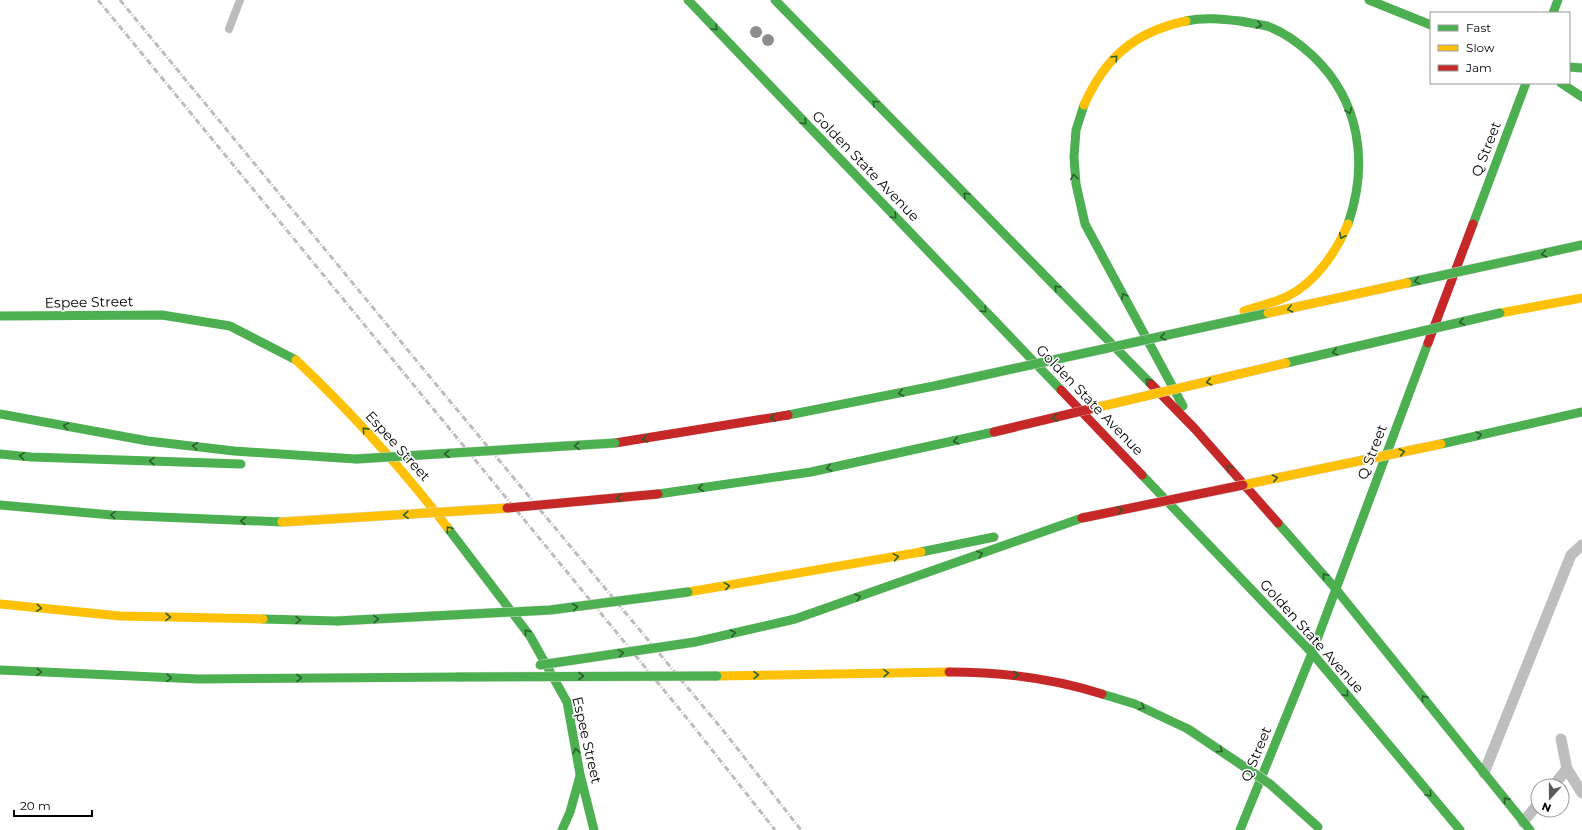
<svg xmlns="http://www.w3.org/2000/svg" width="1582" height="830" font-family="Montserrat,sans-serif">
	<rect width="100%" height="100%" fill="#fff"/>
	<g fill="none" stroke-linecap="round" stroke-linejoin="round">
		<path stroke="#bcbcbc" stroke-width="8" d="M229,29L240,0"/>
		<g stroke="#bebebe" stroke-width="11">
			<path d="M1561,739L1567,769"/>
			<path d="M1484,773L1571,555L1582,545"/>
			<path d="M1553,786L1567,769L1582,793"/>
			<path d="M1523,822L1538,804"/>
		</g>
		<g stroke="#4caf50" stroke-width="9">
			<path d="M688,0L1061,390"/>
			<path d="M775,0L1151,384"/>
			<path d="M1369,0L1431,25"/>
			<path d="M1553,13L1558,0"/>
			<path d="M1186,21C1204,17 1222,19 1240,21C1249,23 1258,24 1267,26C1284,32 1300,44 1313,56C1360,101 1369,163 1348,224"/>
			<path d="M1569,67L1582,68"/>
			<path d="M1561,83L1582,97"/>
			<path d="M1084,105L1076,130L1074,157L1076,184L1085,224L1183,406"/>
			<path d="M1473,224L1526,83"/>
			<path d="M0,316L162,315L230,326L296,360"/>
			<path d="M0,414L148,441L234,451L356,459"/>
			<path d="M788,415L939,385"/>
			<path d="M1441,444L1582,412"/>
			<path d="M0,454L31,457L241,464"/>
			<path d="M1142,475L1312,653L1460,830"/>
			<path d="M658,494L811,472L994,432"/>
			<path d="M0,505L112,515L282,522"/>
			<path d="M1278,523L1335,588L1530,830"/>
			<path d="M447,527L530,636L567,702L580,774L594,830"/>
			<path d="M921,552L994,537"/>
			<path d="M263,619L337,621"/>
			<path d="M695,642L795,619L1082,518"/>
			<path d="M0,670L199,679L458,677"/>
			<path d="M1102,694L1135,704L1188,729"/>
			<path d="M562,830L570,812L580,776"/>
			<path d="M1240,830L1312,653L1428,343"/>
		</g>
		<g stroke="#ffc107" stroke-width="9">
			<path d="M1084,105C1105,58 1134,32 1186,21"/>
			<path d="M1244,311C1259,306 1274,303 1288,296C1316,282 1336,252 1348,224"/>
			<path d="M1500,313L1582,298"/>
			<path d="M296,360C351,412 401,467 447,527"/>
			<path d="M688,592L921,552"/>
			<path d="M0,604L120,616L263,619"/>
			<path d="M717,676L949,672"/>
		</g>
		<g stroke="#c62828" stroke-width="9">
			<path d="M1428,343L1473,224"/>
			<path d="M1151,384L1195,429L1278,523"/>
			<path d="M1061,390L1142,475"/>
			<path d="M615,443L788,415"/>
			<path d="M949,672C1000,672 1052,678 1102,694"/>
		</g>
		<g stroke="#bdbdbd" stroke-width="3" stroke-dasharray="6 2 1 2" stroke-linecap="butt">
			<path d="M98,0L690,722L775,830"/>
			<path d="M120,0L425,371L726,734L801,830"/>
		</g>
		<defs>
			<g id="fast-bridge">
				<path d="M1407,283L1582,245"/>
				<path d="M1286,363L1500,313"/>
				<path d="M939,385L1268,313"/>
				<path d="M356,459L615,443"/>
				<path d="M337,621L550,610L688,592"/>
				<path d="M540,665L695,642"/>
				<path d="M458,677L717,676"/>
				<path d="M1188,729L1270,784L1318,827"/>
			</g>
			<g id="slow-bridge">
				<path d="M1268,313L1407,283"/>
				<path d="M1090,409L1286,363"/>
				<path d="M1243,485L1441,444"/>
				<path d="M282,522L507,508"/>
			</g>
			<g id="jam-bridge">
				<path d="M994,432L1090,409"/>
				<path d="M507,508L658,494"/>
				<path d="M1082,518L1243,485"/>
			</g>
		</defs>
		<use href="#fast-bridge" stroke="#dbdbdb" stroke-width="10" stroke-linecap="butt"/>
		<use href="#slow-bridge" stroke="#dbdbdb" stroke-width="10" stroke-linecap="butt"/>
		<use href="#jam-bridge" stroke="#dbdbdb" stroke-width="10" stroke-linecap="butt"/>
		<use href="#fast-bridge" stroke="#4caf50" stroke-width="9"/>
		<use href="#slow-bridge" stroke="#ffc107" stroke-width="9"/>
		<use href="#jam-bridge" stroke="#c62828" stroke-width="9"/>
	</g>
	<g fill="#8d8d8d">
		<circle cx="756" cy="32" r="6"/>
		<circle cx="768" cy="40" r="6"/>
	</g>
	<defs><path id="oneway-chevron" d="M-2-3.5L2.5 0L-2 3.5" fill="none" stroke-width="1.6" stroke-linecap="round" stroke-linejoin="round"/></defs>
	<g stroke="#2a602c">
		<use href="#oneway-chevron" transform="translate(1259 25) rotate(14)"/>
		<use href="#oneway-chevron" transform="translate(715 28) rotate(46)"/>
		<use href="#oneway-chevron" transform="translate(1115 58) rotate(-47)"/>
		<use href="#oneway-chevron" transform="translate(875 103) rotate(-134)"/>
		<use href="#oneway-chevron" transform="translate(1349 111) rotate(68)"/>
		<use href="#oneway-chevron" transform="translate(804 122) rotate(46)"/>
		<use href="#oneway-chevron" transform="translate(1074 177) rotate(-98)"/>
		<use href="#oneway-chevron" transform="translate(966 195) rotate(-134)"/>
		<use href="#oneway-chevron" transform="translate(894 216) rotate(46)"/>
		<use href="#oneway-chevron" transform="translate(1342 236) rotate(116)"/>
		<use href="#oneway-chevron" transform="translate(1544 254) rotate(168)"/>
		<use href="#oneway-chevron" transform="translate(1417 281) rotate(168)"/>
		<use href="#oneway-chevron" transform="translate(1057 288) rotate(-134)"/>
		<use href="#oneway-chevron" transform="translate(1124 296) rotate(-118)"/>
		<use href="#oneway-chevron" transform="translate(1290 309) rotate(168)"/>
		<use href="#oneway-chevron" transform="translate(984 310) rotate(46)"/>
		<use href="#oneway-chevron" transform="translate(1462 322) rotate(167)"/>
		<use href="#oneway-chevron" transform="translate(1163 337) rotate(168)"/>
		<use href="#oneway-chevron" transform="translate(1335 352) rotate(167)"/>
		<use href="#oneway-chevron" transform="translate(1148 381) rotate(-134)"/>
		<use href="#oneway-chevron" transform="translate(1209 382) rotate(167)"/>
		<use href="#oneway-chevron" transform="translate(901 393) rotate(169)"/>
		<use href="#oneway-chevron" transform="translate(773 418) rotate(171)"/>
		<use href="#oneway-chevron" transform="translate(1055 418) rotate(167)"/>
		<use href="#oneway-chevron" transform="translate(66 426) rotate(-170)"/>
		<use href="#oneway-chevron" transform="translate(365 430) rotate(-132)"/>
		<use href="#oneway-chevron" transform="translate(1479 435) rotate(-13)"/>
		<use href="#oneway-chevron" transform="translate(645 439) rotate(171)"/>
		<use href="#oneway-chevron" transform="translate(956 441) rotate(168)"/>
		<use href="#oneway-chevron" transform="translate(195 446) rotate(-174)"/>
		<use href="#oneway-chevron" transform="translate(577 446) rotate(177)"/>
		<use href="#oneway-chevron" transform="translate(1402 452) rotate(-12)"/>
		<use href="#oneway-chevron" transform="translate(447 454) rotate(177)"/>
		<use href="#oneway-chevron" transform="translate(22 456) rotate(-175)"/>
		<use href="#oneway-chevron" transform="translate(152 461) rotate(-178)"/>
		<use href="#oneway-chevron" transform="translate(829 468) rotate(168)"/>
		<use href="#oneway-chevron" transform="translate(1229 468) rotate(-131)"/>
		<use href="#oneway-chevron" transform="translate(1275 478) rotate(-12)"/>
		<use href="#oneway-chevron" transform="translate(701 488) rotate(172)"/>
		<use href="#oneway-chevron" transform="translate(619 498) rotate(175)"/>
		<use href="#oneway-chevron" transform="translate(1120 510) rotate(-12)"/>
		<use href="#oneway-chevron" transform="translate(113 515) rotate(-176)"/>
		<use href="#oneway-chevron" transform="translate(406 515) rotate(177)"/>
		<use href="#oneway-chevron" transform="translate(243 521) rotate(-178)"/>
		<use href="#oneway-chevron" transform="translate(449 529) rotate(-127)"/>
		<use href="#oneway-chevron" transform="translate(980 554) rotate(-19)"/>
		<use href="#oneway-chevron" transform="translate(896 557) rotate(-10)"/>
		<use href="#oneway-chevron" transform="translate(1325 576) rotate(-131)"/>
		<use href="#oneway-chevron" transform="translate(727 586) rotate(-9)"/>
		<use href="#oneway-chevron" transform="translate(858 597) rotate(-19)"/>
		<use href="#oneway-chevron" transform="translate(575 607) rotate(-7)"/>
		<use href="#oneway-chevron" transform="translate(39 608) rotate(6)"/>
		<use href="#oneway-chevron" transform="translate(168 617) rotate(1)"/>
		<use href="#oneway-chevron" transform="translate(376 619) rotate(-3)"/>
		<use href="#oneway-chevron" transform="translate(298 620) rotate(1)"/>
		<use href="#oneway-chevron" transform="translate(527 632) rotate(-126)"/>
		<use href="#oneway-chevron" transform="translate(733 633) rotate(-13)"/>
		<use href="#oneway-chevron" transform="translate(621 653) rotate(-9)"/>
		<use href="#oneway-chevron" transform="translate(39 672) rotate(3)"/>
		<use href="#oneway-chevron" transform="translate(886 673) rotate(-1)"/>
		<use href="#oneway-chevron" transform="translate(756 675) rotate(-1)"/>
		<use href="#oneway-chevron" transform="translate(1016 675) rotate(5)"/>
		<use href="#oneway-chevron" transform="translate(581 676)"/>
		<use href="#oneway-chevron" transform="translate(169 678) rotate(3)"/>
		<use href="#oneway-chevron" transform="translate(299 678)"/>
		<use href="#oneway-chevron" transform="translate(1346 694) rotate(50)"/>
		<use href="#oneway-chevron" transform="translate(1424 698) rotate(-129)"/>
		<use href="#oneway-chevron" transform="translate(1142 707) rotate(25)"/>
		<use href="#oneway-chevron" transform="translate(1220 750) rotate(34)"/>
		<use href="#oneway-chevron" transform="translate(576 751) rotate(-100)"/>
		<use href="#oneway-chevron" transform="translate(1429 794) rotate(50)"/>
		<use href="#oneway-chevron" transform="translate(1506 800) rotate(-129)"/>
	</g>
	<g text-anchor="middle" stroke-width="3" stroke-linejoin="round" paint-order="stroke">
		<g font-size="14" fill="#000" stroke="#fff">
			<text transform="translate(1486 149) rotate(-69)" y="5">Q Street</text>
			<text transform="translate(866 166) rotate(46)" y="5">Golden State Avenue</text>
			<text transform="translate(89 302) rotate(-1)" y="5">Espee Street</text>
			<text transform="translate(1090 400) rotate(46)" y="5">Golden State Avenue</text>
			<text transform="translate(398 446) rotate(48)" y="5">Espee Street</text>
			<text transform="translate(1372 452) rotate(-69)" y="5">Q Street</text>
			<text transform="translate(1312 636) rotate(48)" y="5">Golden State Avenue</text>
			<text transform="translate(587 740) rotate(77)" y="5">Espee Street</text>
			<text transform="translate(1256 754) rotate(-68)" y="5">Q Street</text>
		</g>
	</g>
	<rect x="1430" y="12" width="140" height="72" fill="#ffffff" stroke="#999999"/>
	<rect x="1438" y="25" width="20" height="6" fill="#4caf50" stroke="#999999"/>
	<text x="1466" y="32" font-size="12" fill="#000000">Fast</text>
	<rect x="1438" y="45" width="20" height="6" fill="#ffc107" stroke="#999999"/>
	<text x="1466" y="52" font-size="12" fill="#000000">Slow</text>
	<rect x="1438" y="65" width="20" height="6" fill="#c62828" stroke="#999999"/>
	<text x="1466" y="72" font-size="12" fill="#000000">Jam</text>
	<g transform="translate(1550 798) rotate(201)"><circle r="19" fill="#ffffff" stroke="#999999"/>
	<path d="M0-3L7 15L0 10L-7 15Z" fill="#595959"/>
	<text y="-6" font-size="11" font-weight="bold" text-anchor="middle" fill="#000000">N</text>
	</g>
	<path d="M14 810v6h78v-6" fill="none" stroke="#000000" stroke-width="2"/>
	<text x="20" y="810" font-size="12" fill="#000000" stroke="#ffffff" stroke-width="3" paint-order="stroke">20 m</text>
</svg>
